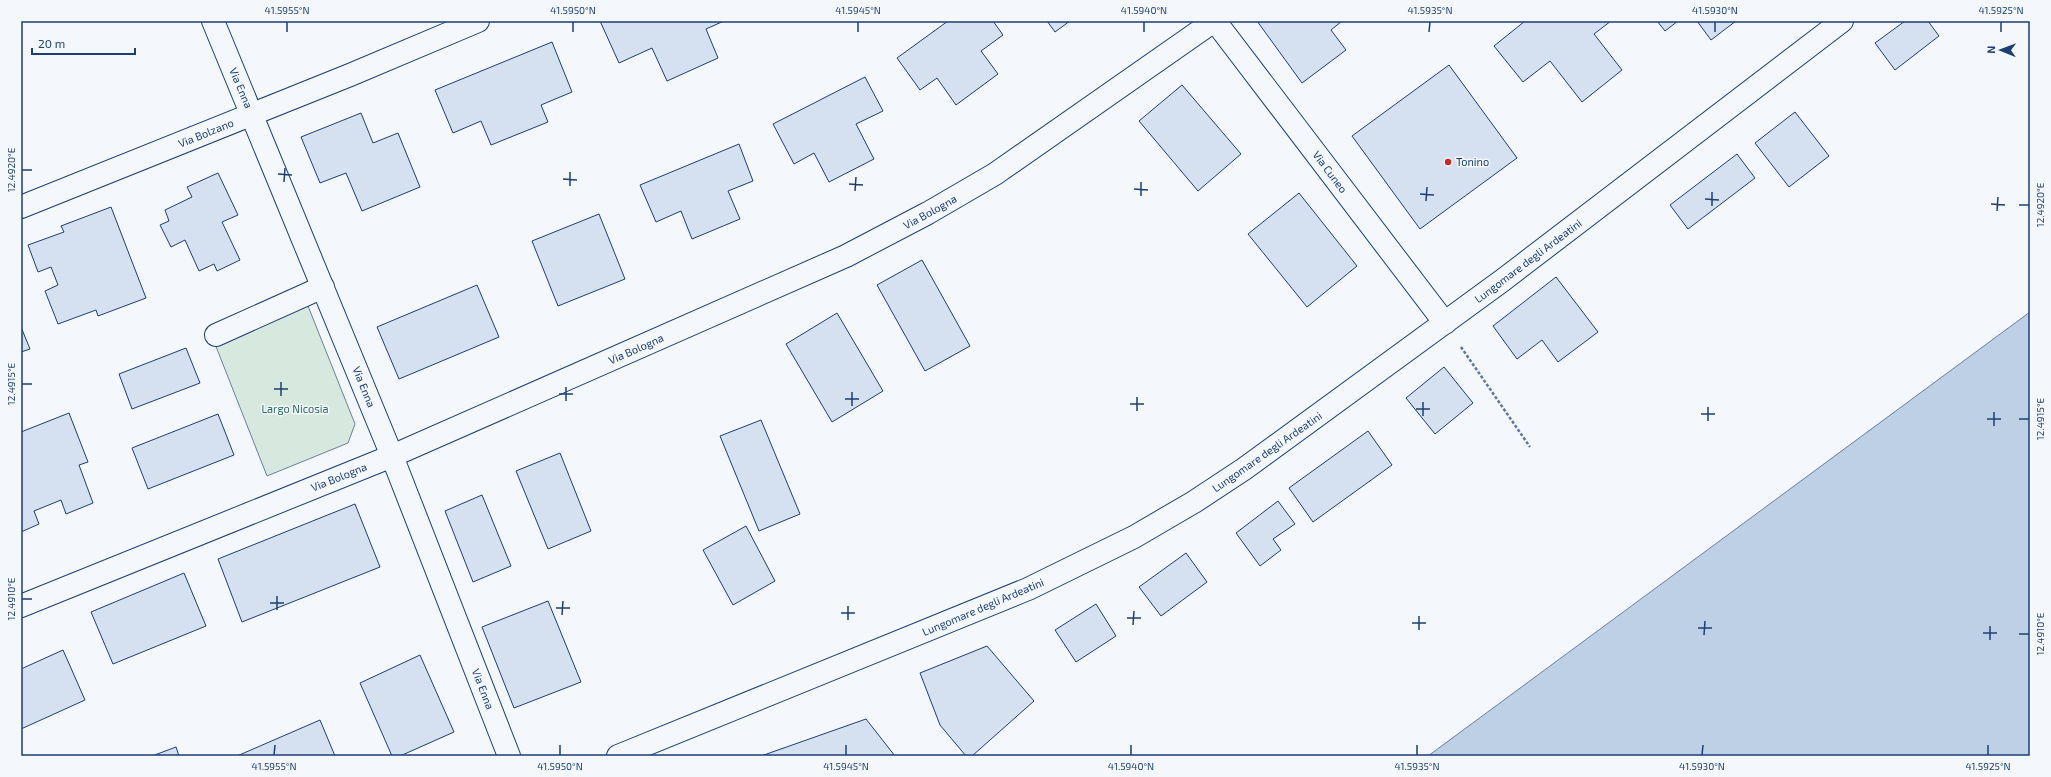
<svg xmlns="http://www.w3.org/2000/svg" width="2051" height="777" font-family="'Exo 2',sans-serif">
	<rect width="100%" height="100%" fill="#f4f7fb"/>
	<path fill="#d7e8df" stroke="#687fa3" d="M308,306L355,424L348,443L267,476L215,344Z"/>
	<path fill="#bed0e5" stroke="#687fa3" d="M2030,312V756H1428Z"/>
	<g fill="#d5e0f0" stroke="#1d3f73">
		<path d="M600,21H724L706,29L718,58L667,81L652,48L619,63Z"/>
		<path d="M948,21H993L1003,35L981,51L998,74L956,105L937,78L920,90L897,58Z"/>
		<path d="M1047,21H1070L1055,32Z"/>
		<path d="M1257,21H1342L1331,30L1346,50L1302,83Z"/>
		<path d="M1525,21H1611L1594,34L1622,70L1582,102L1550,61L1523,82L1494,46Z"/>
		<path d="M1657,21H1678L1665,31Z"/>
		<path d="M1697,21H1736L1711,40Z"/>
		<path d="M1905,21H1928L1939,36L1895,70L1875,43Z"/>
		<path d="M552,42L572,92L541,105L548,122L491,145L481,121L453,133L435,90Z"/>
		<path d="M1449,65L1517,158L1420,229L1352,136Z"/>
		<path d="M865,77L883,111L856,124L874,159L829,182L814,153L794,164L773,124Z"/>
		<path d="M1182,85L1241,154L1198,191L1139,121Z"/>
		<path d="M1795,112L1829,156L1789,187L1755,143Z"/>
		<path d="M361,113L373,143L398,133L420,187L362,211L346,173L320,183L301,137Z"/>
		<path d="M739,144L753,181L728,191L740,219L692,239L681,211L656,222L640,185Z"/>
		<path d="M1737,154L1755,178L1688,229L1670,205Z"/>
		<path d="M218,173L238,215L222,222L240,260L217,271L214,264L199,271L185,240L171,247L160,225L169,221L165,210L192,197L187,187Z"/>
		<path d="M1299,193L1357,266L1307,307L1248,234Z"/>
		<path d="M111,207L146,298L98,316L96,310L58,324L45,291L58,285L51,267L38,272L28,245L64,232L61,226Z"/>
		<path d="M599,214L625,279L558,306L532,241Z"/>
		<path d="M922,260L970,346L925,371L877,285Z"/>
		<path d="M1556,277L1598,332L1558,362L1542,340L1517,359L1493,326Z"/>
		<path d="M477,285L499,337L399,379L377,327Z"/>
		<path d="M837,313L883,391L832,422L786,344Z"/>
		<path d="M21,327L30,349L21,352Z"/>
		<path d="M186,348L200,383L132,409L119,374Z"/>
		<path d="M1444,367L1473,403L1435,434L1406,398Z"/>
		<path d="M69,413L88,462L79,465L93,503L66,514L61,500L34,511L39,524L21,532V432Z"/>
		<path d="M218,414L234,455L148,489L132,448Z"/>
		<path d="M761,420L800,514L759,531L720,436Z"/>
		<path d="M1368,431L1392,465L1313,522L1289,488Z"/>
		<path d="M560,453L591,531L548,549L516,471Z"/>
		<path d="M482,495L511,566L473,582L445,511Z"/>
		<path d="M1278,501L1295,524L1273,539L1281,550L1260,566L1236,533Z"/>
		<path d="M355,504L380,567L242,622L218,559Z"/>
		<path d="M746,526L775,581L733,605L703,550Z"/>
		<path d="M1186,553L1207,582L1161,616L1139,587Z"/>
		<path d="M184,573L206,626L113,664L91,612Z"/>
		<path d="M548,601L581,682L514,708L482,627Z"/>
		<path d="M1096,604L1116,636L1076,662L1055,630Z"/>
		<path d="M987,646L1034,701L972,756H966L940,725L920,673Z"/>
		<path d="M63,650L85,700L21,729V669Z"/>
		<path d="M420,655L454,732L400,756H392L360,683Z"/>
		<path d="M866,719L895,756H761Z"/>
		<path d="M320,720L335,756H237Z"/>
		<path d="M176,747L179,756H152Z"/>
	</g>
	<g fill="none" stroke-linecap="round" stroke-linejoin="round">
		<defs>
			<g id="street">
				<path d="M213,21L392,456L509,756"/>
				<path d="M1215,21L1445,323"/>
				<path d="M21,207L350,75L478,21"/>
				<path d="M216,335L323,287"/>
				<path d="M21,606L392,456L846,256L928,213L995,174L1214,21"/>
			</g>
			<path id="secondary" d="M618,756L1028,589L1134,537L1194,502L1244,469L1503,280L1842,21"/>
		</defs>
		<use href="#street" stroke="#1d3f73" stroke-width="24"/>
		<use href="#secondary" stroke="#1d3f73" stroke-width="24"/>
		<path stroke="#5e769c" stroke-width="2.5" stroke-dasharray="3 2" stroke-linecap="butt" d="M1461,347L1530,447"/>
		<use href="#street" stroke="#f4f7fb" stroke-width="22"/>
		<use href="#secondary" stroke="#f4f7fb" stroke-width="22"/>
	</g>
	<path fill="none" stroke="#1d3f73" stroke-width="1.5" d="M287,32V22M573,32V22M858,32V22M1144,32V22M1429,32L1430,22M1715,32V22M2001,32V22M22,170H32M278,174L292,175M563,179L577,180M284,182L285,168M849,184L863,185M570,186V172M1134,189L1148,190M855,191L856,177M1420,194L1434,195M1141,196V182M1705,199L1719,200M1426,201L1427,187M1991,204L2005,205M2019,205H2029M1712,206V192M1997,211L1998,197M22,384H32M274,389H288M559,394H573M281,396V382M845,399H859M566,401V387M1130,404H1144M852,406V392M1416,409H1430M1137,411V397M1701,414H1715M1423,416V402M1987,419H2001M2019,419H2029M1708,421V407M1994,426V412M22,599H32M270,603H284M556,608H570M277,610V596M841,613H855M562,615L563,601M1127,618H1141M848,620V606M1412,623H1426M1133,625L1134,611M1698,628H1712M1419,630V616M1983,633H1997M2019,634H2029M1704,635L1705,621M1990,640V626M274,755L275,745M560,755V745M846,755V745M1131,755V745M1417,755V745M1702,755L1703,745M1988,755V745"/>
	<circle fill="#c62828" stroke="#f4f7fb" stroke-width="1.5" cx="1448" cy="162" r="4"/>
	<g text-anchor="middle" stroke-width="3" stroke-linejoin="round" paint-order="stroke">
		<g font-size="11" fill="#1d3f73" stroke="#f4f7fb">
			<text transform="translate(241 88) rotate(67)" y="4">Via Enna</text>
			<text transform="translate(206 133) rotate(-22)" y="4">Via Bolzano</text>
			<text transform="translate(1330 172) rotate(53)" y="4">Via Cuneo</text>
			<text transform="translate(930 212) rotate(-29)" y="4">Via Bologna</text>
			<text transform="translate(1528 261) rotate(-37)" y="4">Lungomare degli Ardeatini</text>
			<text transform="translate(636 349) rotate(-24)" y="4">Via Bologna</text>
			<text transform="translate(364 387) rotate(68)" y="4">Via Enna</text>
			<text transform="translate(1267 452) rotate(-35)" y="4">Lungomare degli Ardeatini</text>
			<text transform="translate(339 477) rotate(-22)" y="4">Via Bologna</text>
			<text transform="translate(983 607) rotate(-23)" y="4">Lungomare degli Ardeatini</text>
			<text transform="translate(483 689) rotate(69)" y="4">Via Enna</text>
		</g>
		<g font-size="11" fill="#1d3f73" stroke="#f4f7fb" text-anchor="start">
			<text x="1456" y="166">Tonino</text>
		</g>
		<g font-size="11" fill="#2c6c60" stroke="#f4f7fb">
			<text x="295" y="413">Largo Nicosia</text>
		</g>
	</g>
	<rect width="2051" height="777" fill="none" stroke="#f4f7fb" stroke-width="44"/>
	<g transform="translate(2001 50) rotate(271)" stroke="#f4f7fb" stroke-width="3" paint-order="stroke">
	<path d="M0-3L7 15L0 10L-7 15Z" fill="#1d3f73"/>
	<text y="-6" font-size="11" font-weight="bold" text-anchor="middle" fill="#1d3f73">N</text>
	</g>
	<path d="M32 48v6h103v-6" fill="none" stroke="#1d3f73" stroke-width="2"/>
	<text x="38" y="48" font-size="12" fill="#1d3f73" stroke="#f4f7fb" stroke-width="3" paint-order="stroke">20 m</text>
	<rect x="22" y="22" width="2007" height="733" fill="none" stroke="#1d3f73" stroke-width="1.5"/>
	<g font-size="10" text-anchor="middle" fill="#1d3f73">
		<text x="287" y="14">41.5955°N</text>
		<text x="573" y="14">41.5950°N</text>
		<text x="858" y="14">41.5945°N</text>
		<text x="1144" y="14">41.5940°N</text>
		<text x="1430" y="14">41.5935°N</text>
		<text x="1715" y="14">41.5930°N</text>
		<text x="2001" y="14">41.5925°N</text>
		<text transform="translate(11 170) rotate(-90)" y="4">12.4920°E</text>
		<text transform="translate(2040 205) rotate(-90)" y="4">12.4920°E</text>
		<text transform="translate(11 384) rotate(-90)" y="4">12.4915°E</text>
		<text transform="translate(2040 419) rotate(-90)" y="4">12.4915°E</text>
		<text transform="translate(11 599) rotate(-90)" y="4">12.4910°E</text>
		<text transform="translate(2040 634) rotate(-90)" y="4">12.4910°E</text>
		<text x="274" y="770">41.5955°N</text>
		<text x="560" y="770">41.5950°N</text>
		<text x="846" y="770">41.5945°N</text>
		<text x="1131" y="770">41.5940°N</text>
		<text x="1417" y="770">41.5935°N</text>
		<text x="1702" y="770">41.5930°N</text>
		<text x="1988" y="770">41.5925°N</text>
	</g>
</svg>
